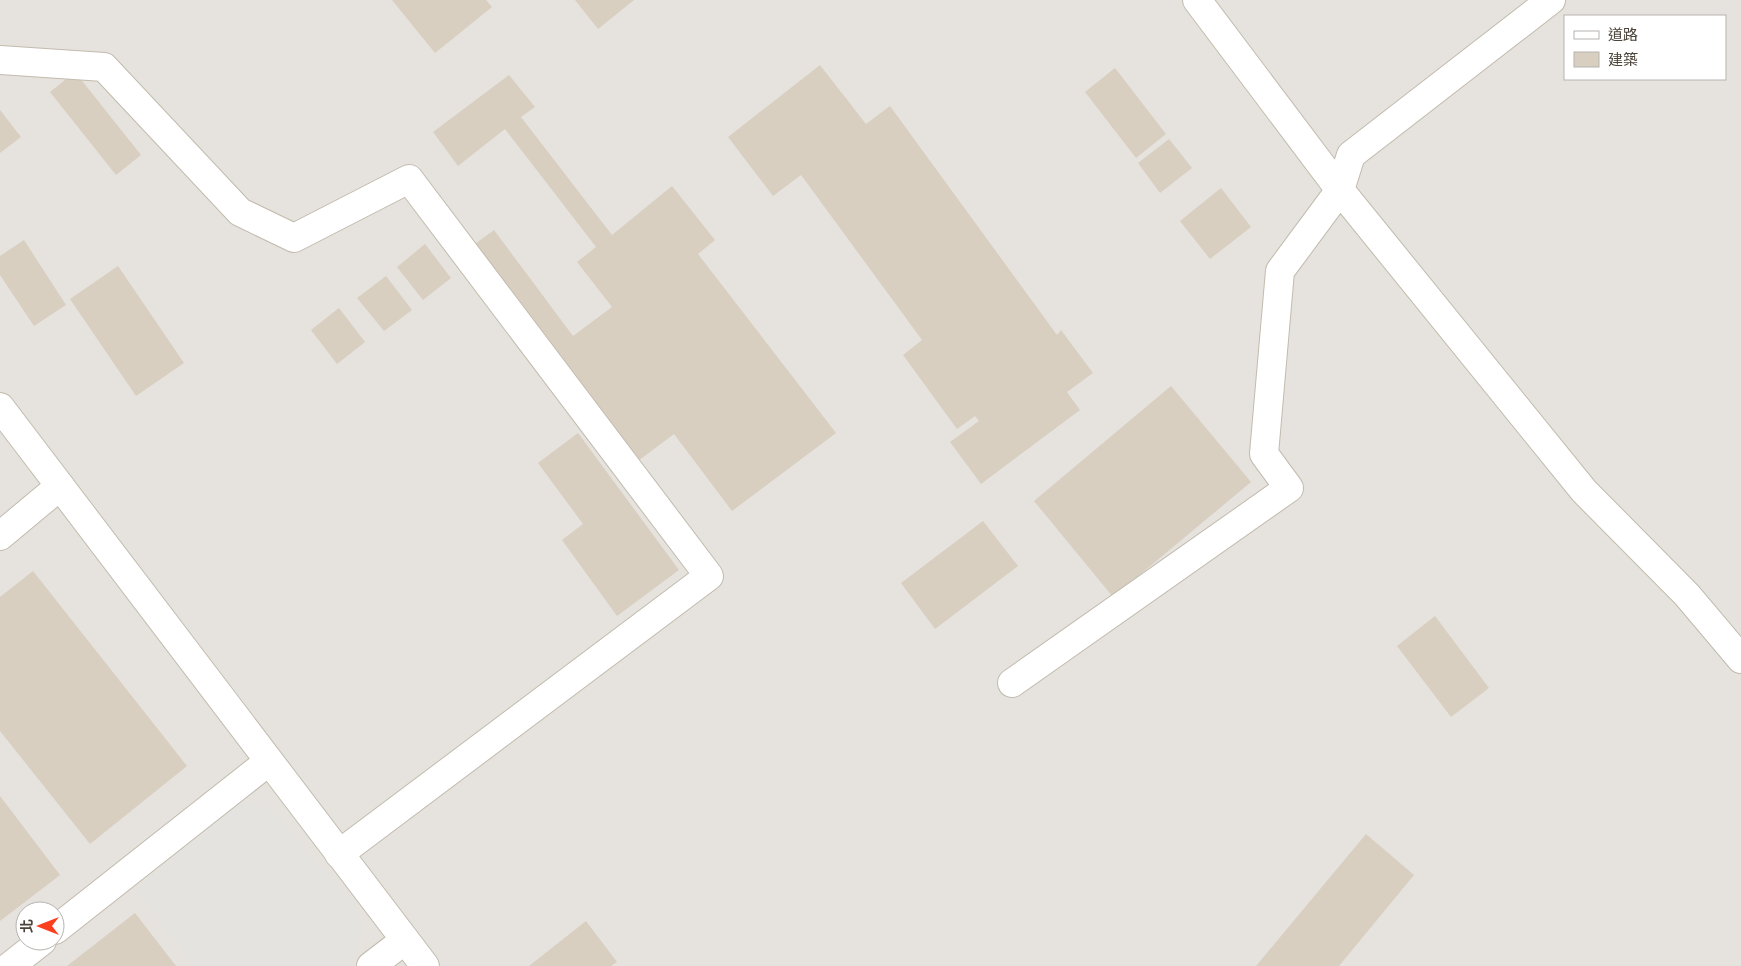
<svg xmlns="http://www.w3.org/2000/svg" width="1741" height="966" font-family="'Golos Text','Noto Sans TC',sans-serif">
	<rect width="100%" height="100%" fill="#f6f3ec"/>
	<path fill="#e6e2dd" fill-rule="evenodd" d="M0,0H1741V966H0ZM1565,16H1725V79H1565ZM25,911H55V941H25Z"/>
	<path fill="#e5e3e0" d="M250,801L270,809L356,909L360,927L357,946L348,961L341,966H193L135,888L234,806Z"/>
	<g fill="#d8cfc1">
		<path d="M392,0H486L492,7L435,53Z"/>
		<path d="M575,0H634L598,29Z"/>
		<path d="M820,65L866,124L890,106L1057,335L1061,330L1093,373L1067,392L1080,410L981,484L950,442L979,421L975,416L957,429L903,355L922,340L801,175L773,196L728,137Z"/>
		<path d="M1115,68L1166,134L1136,158L1085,92Z"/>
		<path d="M75,72L141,155L116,175L50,92Z"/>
		<path d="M509,75L535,107L521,117L612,235L672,186L715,240L698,254L836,433L732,511L674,434L626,470L464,252L494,230L573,336L612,307L577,262L596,247L505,129L458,166L433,132Z"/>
		<path d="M0,110L21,137L0,153Z"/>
		<path d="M1169,139L1192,168L1160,193L1138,163Z"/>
		<path d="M1221,188L1251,227L1210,259L1180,221Z"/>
		<path d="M24,240L66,305L34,326L0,275V256Z"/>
		<path d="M425,244L451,278L423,300L397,267Z"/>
		<path d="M118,266L184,363L136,396L70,299Z"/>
		<path d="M386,276L412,310L384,331L357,298Z"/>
		<path d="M339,308L365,342L337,364L311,330Z"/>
		<path d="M1171,386L1251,482L1113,597L1034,501Z"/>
		<path d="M578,433L679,570L617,616L562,540L583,524L538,463Z"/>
		<path d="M983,521L1018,566L935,629L901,583Z"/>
		<path d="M33,571L187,766L90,844L0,731V597Z"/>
		<path d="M1435,616L1489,688L1451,717L1397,646Z"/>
		<path d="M0,796L60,875L0,921Z"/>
		<path d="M1366,834L1414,875L1339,966H1256Z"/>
		<path d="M135,913L176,966H67Z"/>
		<path d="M586,921L617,962L611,966H529Z"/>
	</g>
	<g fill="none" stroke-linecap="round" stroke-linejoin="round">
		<defs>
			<g id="minor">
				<path d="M1197,0L1340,190L1351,155L1551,0"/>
				<path d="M0,60L104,67L240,212L294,238L409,179L709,576L339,854"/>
				<path d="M0,407L425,966"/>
				<path d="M0,536L60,486"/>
				<path d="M1012,683L1289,488L1264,454L1280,271L1340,190L1584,491L1687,595L1741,659"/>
				<path d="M55,930L268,762"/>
				<path d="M10,966L42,941"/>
				<path d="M371,966L405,940"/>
			</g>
		</defs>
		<use href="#minor" stroke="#c2bbae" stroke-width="30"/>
		<use href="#minor" stroke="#fff" stroke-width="28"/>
	</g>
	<rect x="1564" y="15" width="162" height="65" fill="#ffffff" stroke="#b7b4b0"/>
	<rect x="1574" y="31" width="25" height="8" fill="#ffffff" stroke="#b7b4b0"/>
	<text x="1608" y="40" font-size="15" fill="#4b4439">道路</text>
	<rect x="1574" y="52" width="25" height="15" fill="#d8cfc1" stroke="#b7b4b0"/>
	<text x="1608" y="65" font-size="15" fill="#4b4439">建築</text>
	<g transform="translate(40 926) rotate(270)"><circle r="24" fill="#ffffff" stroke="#b7b4b0"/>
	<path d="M0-4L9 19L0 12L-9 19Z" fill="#fc3f1d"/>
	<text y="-8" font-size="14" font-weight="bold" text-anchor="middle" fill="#4b4439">北</text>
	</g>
</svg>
